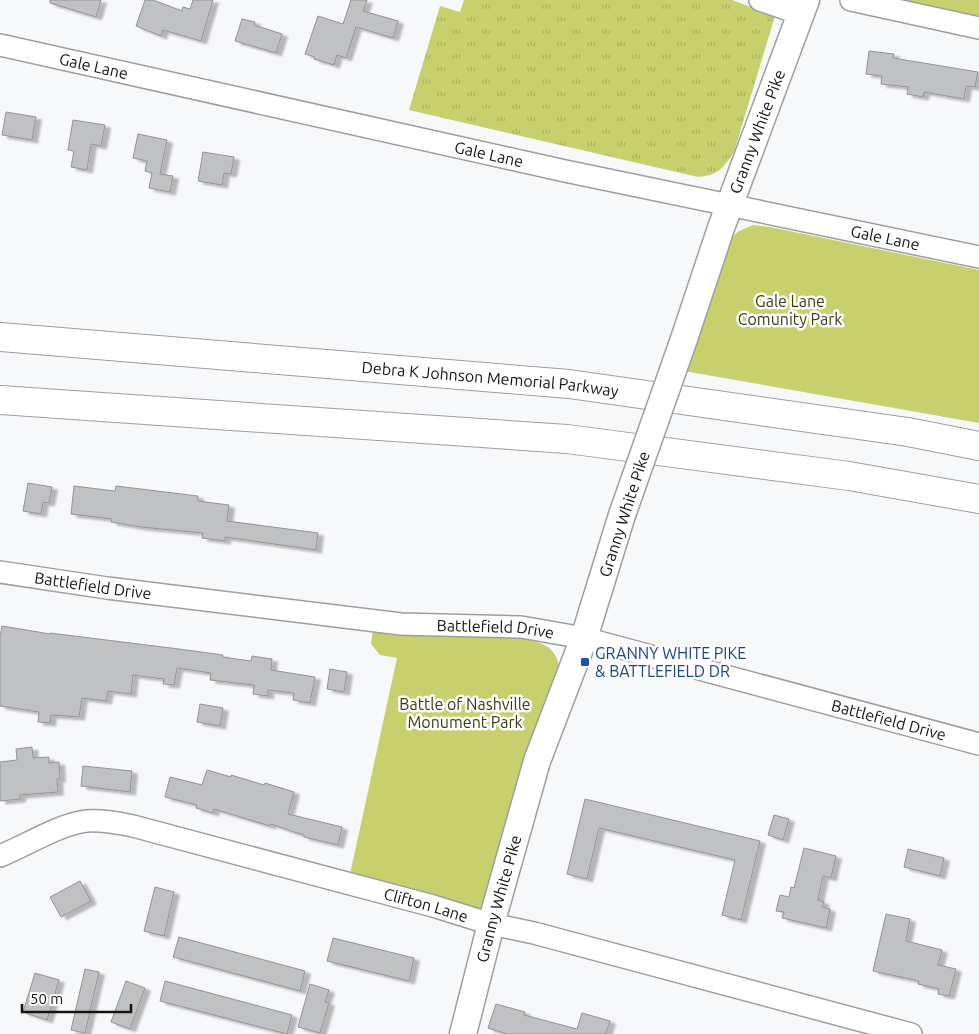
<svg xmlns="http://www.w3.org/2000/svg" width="979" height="1034" font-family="Ubuntu,sans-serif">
	<defs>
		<pattern id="grass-tufts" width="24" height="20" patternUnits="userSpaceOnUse" patternTransform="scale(1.25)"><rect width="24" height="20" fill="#c8d06d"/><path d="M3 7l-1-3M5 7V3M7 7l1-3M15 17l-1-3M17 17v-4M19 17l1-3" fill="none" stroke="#abb25e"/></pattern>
		<filter id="shadow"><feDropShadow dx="5.5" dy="3" stdDeviation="1" flood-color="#0004"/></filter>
	</defs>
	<rect width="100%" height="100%" fill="#f7f8fa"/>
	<path fill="url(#grass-tufts)" d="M464,0H732L775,16L734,152C723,168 719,175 698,177L409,110L440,6L460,12Z"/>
	<g fill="#c8d06d">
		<path d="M881,0H979V21Z"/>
		<path d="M753,225L770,227L979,270V423L684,371L731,238L739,231Z"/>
		<path d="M373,629L526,639C547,644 558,649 560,673L487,916L349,879L397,658L380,655L371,644Z"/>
	</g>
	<g fill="#c0c1c2" stroke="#929395" filter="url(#shadow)">
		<path d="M50,0H101L96,17L50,3Z"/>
		<path d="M145,0H153L182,11L183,7L190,9L193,0H213L201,41L163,30L161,36L136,26Z"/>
		<path d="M351,0H367L363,11L398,21L393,38L356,27L346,58L337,55L334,65L314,59L315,57L305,54L318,16L343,24Z"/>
		<path d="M242,19L255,22L254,25L282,34L276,53L235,41Z"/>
		<path d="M869,51L894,54L893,58L978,72L975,87L966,86L964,99L924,92L923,97L907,94L908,87L881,84L882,76L866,74Z"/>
		<path d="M6,112L36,117L32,140L2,135Z"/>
		<path d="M73,120L105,125L101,146L91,144L87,170L71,167L74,151L68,150Z"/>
		<path d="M138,134L167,140L160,174L173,176L170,192L149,188L152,173L145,171L147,161L133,158Z"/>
		<path d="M203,152L234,157L231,174L224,173L222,185L198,181Z"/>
		<path d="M28,483L52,487L49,503L43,502L41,514L23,511Z"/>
		<path d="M74,486L115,491L116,486L198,496V501L229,505L227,521L318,533L316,550L225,537V541L202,538L203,533L141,527L111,522L112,519L71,514Z"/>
		<path d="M2,626L50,634V633L179,649L223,655L222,657L251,661L252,656L272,659L271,670L315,677L310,703L293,700L294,693L268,690V696L253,694L254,685L210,680L211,673L177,668L174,685L163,684L164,679L133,675L131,694L108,691L106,701L82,698L79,717L51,715L50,723L38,722L39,712L0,706V637Z"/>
		<path d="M330,669L347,672L344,692L327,689Z"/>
		<path d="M200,704L223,708L220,726L197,722Z"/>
		<path d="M32,747L33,758L49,757V763L59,762L60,779H57L58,792L20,795V799L0,801V762L17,760L16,749Z"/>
		<path d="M83,766L132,771L130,792L81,786Z"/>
		<path d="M207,770L231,777V775L264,785L265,783L294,792L288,814L342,827L338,845L304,837V835L294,832L271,824L270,826L214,809L213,813L196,808L197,805L165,797L170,777L202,785Z"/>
		<path d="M585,799L760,841L741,920L722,915L735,860L599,828L587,879L567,874Z"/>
		<path d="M774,815L789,819L783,840L768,835Z"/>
		<path d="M804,848L836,856L831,878L823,876L818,900L824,902L822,907L830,909L826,928L782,918L784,912L776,911L780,895L789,897L791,887L794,888Z"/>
		<path d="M908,849L944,858L940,876L904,867Z"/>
		<path d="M80,881L91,901L61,917L50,897Z"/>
		<path d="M155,887L174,892L164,936L144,931Z"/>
		<path d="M886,914L910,919L906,941L942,950L938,965L956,969L949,996L938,994L939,989L918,984L919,981L873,971Z"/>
		<path d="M179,937L305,971L300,991L173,957Z"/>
		<path d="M333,938L414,958L409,981L327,961Z"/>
		<path d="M85,969L99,972L85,1033L71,1030Z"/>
		<path d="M35,973L59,980L47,1020L23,1012Z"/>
		<path d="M126,981L145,988L130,1029L111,1022Z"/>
		<path d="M165,981L292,1015L287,1034L160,1001Z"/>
		<path d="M310,984L329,990L325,1002L329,1003L320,1033L298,1027Z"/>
		<path d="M496,1004L525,1012L524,1015L577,1029L582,1013L610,1021L606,1034H507L488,1028Z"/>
	</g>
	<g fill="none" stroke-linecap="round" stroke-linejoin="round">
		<defs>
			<g id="minor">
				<path d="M760,0L789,10L806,0"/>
				<path d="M851,0L979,28"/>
				<path id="s1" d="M0,45L565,171L979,257"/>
				<path id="s2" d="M0,572L107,588L401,624L521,627L584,638L979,744"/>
				<path id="s3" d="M0,856C25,846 62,823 87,821C103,820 118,823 133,826L433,906L491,924L534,933L911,1034"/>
			</g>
			<g id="major">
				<path id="s4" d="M684,339L721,228L806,0"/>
				<path id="s5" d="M463,1034L491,924L537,761L584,638L622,515"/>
			</g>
			<g id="highway">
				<path id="s6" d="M0,337L569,384L908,432L979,446"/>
				<path d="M0,400L567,439L849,476L979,499"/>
			</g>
		</defs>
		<use href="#minor" stroke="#9d9ea0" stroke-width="24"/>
		<use href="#major" stroke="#9d9ea0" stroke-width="29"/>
		<use href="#highway" stroke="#9d9ea0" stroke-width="30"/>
		<use href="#minor" stroke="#fff" stroke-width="21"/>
		<use href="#major" stroke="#fff" stroke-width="26"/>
		<use href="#highway" stroke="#fff" stroke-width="28"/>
		<defs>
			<path id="major-bridge" d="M622,515L684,339"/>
		</defs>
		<use href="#major-bridge" stroke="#9d9ea0" stroke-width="29" stroke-linecap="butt"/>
		<use href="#major-bridge" stroke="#fff" stroke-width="26"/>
	</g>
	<rect fill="#1a4fb4" stroke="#fff" stroke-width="2" x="580" y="657" width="10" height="10" rx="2.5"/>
	<g text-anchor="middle" stroke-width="5" stroke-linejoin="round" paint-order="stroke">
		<g font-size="16" fill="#131414" stroke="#fff">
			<text dy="6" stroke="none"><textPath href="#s1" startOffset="96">Gale Lane</textPath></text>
			<text dy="6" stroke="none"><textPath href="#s4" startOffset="220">Granny White Pike</textPath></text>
			<text dy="6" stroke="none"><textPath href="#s1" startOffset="501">Gale Lane</textPath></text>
			<text dy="6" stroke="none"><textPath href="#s1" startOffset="906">Gale Lane</textPath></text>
			<text dy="6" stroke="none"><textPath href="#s6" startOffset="492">Debra K Johnson Memorial Parkway</textPath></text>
			<text transform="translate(624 514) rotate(-72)" y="6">Granny White Pike</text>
			<text dy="6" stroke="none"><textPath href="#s2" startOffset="94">Battlefield Drive</textPath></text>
			<text dy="6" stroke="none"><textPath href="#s2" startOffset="499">Battlefield Drive</textPath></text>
			<text dy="6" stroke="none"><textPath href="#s2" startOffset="904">Battlefield Drive</textPath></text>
			<text dy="6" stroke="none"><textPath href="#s5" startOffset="140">Granny White Pike</textPath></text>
			<text dy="6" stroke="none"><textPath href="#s3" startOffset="444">Clifton Lane</textPath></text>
		</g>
		<g font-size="16" fill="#3a3d12" stroke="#fff">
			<text x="790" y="307">Gale Lane<tspan x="790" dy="18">Comunity Park</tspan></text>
			<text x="465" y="710">Battle of Nashville<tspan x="465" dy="18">Monument Park</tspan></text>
		</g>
		<g font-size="16" fill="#164399" stroke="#fff" text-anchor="start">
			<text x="595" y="659">GRANNY WHITE PIKE<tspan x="595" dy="18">&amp; BATTLEFIELD DR</tspan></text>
		</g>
	</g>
	<path d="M22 1004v8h109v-8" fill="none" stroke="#131414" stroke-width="2.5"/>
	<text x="30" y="1004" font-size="15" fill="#131414" stroke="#ffffff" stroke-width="4" paint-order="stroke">50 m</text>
</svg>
